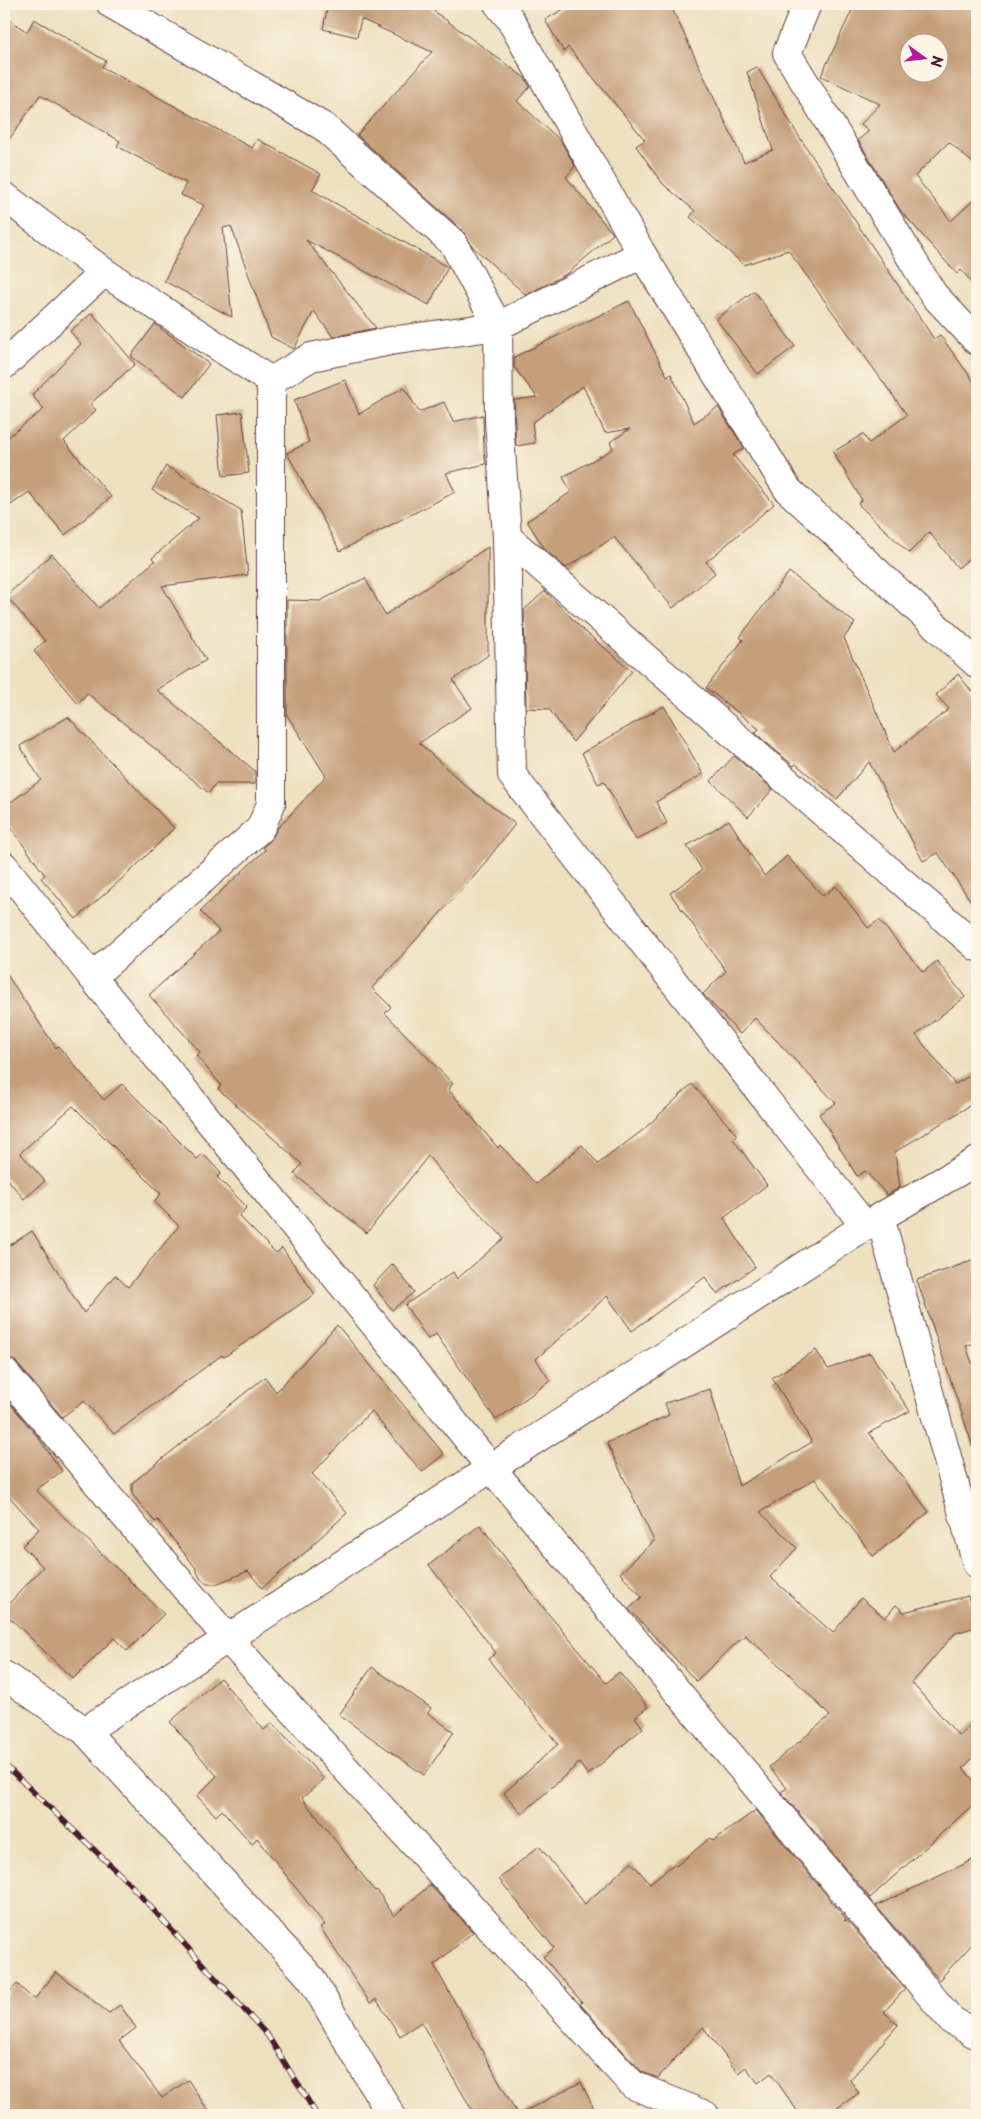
<svg xmlns="http://www.w3.org/2000/svg" width="981" height="2119" font-family="'Playpen Sans',sans-serif">
	<rect width="100%" height="100%" fill="#fcf5e5"/>
	<filter id="ink" filterUnits="userSpaceOnUse"><feTurbulence type="fractalNoise" baseFrequency=".02" numOctaves="2"/><feDisplacementMap in="SourceGraphic" scale="10" xChannelSelector="R" yChannelSelector="G"/><feConvolveMatrix kernelMatrix="1 2 1 2 8 2 1 2 1" color-interpolation-filters="sRGB"/></filter>
	<filter id="wash" filterUnits="userSpaceOnUse"><feTurbulence type="fractalNoise" baseFrequency=".0096" numOctaves="4" result="noise"/><feDisplacementMap in="SourceGraphic" scale="20" xChannelSelector="R" yChannelSelector="G"/><feGaussianBlur stdDeviation="1.12" result="paint"/><feColorMatrix in="noise" values="0 0 0 0 0 0 0 0 0 0 0 0 0 0 0 0 0 1.4 0 .05"/><feComposite in="paint" operator="in"/></filter>
	<g filter="url(#wash)">
		<rect width="100%" height="100%" fill="#ede0bf"/>
		<g id="blocks">
			<g fill="#c59f7a" fill-rule="evenodd">
				<path d="M328,4H424L525,78L530,87L517,101L561,141L575,166L566,177L613,234L568,273L526,295L473,247L463,231L357,135L432,52L361,19L357,37L323,29Z"/>
				<path d="M572,4H670L744,162L773,150L747,72L757,67L798,135L934,339L940,335L977,386V552L958,568L929,532L909,553L858,504L862,500L833,452L863,434L869,443L907,415L788,250L744,265L690,217L695,211L663,184L636,146L645,140L568,47L564,52L545,20Z"/>
				<path d="M855,4H977V167L949,142L915,176L951,221L977,197V288L961,270L957,274L900,210L858,140L869,131L861,124L880,104L821,76ZM908,42H938V72H908Z"/>
				<path d="M4,16L27,32L34,19L106,61L102,67L252,148L257,139L321,174L312,190L448,267L429,305L306,240L376,328L333,337L314,311L294,349L271,337L231,226L223,228L232,317L164,281L204,205L181,195L186,183L117,146L120,141L40,95L4,147Z"/>
				<path d="M754,291L795,346L758,374L716,319Z"/>
				<path d="M629,301L667,376L671,374L694,423L718,407L744,448L733,455L774,504L706,562L715,573L673,608L614,537L566,568L546,551L527,521L571,492L563,477L613,449L610,442L630,429L605,433L583,386L532,423L535,443L516,446L514,400L537,397L514,367V357Z"/>
				<path d="M92,313L135,364L90,404L96,410L64,441L111,497L65,535L29,492L4,510V440L44,409L32,395L81,344L70,331Z"/>
				<path d="M155,324L209,364L185,397L131,356Z"/>
				<path d="M345,380L359,414L404,387L419,412L444,402L453,422L483,415L484,451L486,464L446,473L455,492L340,551L287,453L309,442L294,400Z"/>
				<path d="M242,412L249,473L223,476L217,415Z"/>
				<path d="M166,466L241,510L248,575L162,586L206,660L157,690L255,771V784H215L209,793L87,693L78,704L34,651L45,641L6,596L52,554L99,608L155,561L152,558L199,518L152,490Z"/>
				<path d="M488,547V655L453,680L472,708L419,743L468,788L515,824L477,873L372,988L391,1007L385,1013L453,1084L448,1089L498,1148L500,1145L536,1184L582,1145L598,1164L643,1130L692,1084L737,1135L733,1139L767,1185L724,1218L755,1267L717,1294L705,1277L632,1331L607,1296L536,1359L550,1381L496,1420L436,1334L428,1339L405,1305L453,1272L457,1279L504,1238L450,1183L428,1156L367,1233L294,1174L302,1164L218,1089L221,1085L196,1055L200,1052L149,995L219,931L200,911L265,850L263,847L271,840L277,829L326,776L287,715V600L320,601L365,578L385,615Z"/>
				<path d="M789,572L855,623L844,638L894,752L949,709L936,695L958,674L972,692L977,688V910L938,853L923,861L869,762L837,799L796,764L794,766L755,733L759,729L706,688L743,640L740,637Z"/>
				<path d="M545,591L583,630L632,671L573,742L549,709L526,708L524,610Z"/>
				<path d="M664,706L703,774L656,802L667,823L636,840L604,781L598,784L582,753Z"/>
				<path d="M68,717L174,828L132,870L76,919L41,878L45,875L4,818V807L41,780L20,746Z"/>
				<path d="M734,756L773,789L748,817L711,781Z"/>
				<path d="M729,820L764,876L787,856L823,896L836,886L868,928L879,920L923,972L937,961L965,997L916,1035L955,1084L977,1072V1101L895,1152L900,1187L887,1195L865,1171L857,1176L819,1114L836,1103L755,1018L740,1034L703,994L726,971L670,893L702,870L687,846Z"/>
				<path d="M4,970L56,1048L58,1046L104,1100L122,1084L197,1159L203,1154L221,1173L217,1177L247,1207L239,1216L276,1253L282,1248L315,1294L224,1357L222,1355L114,1434L84,1401L62,1417L16,1362L4,1357V1249L32,1231L84,1313L115,1275L128,1287L179,1226L154,1201L161,1194L73,1106L20,1153L45,1181L24,1199L4,1175Z"/>
				<path d="M977,1259V1342L966,1346L977,1377V1447H973L917,1280Z"/>
				<path d="M393,1264L414,1292L392,1310L373,1285Z"/>
				<path d="M337,1325L444,1454L422,1472L371,1411L312,1474L347,1513L311,1546L312,1547L262,1588L248,1571L216,1584H207L200,1578L195,1567L158,1520L155,1522L132,1494V1483L265,1377L276,1392Z"/>
				<path d="M816,1350L828,1369L870,1353L910,1411L869,1433L929,1512L873,1556L815,1479L760,1512L797,1548L770,1577L833,1633L861,1598L885,1618L896,1605L904,1612L968,1596L976,1627L955,1633L912,1683L959,1736L977,1719V1754L963,1768L977,1785V1801L870,1898L781,1792L787,1788L769,1767L830,1716L788,1673L745,1635L696,1681L629,1609L642,1597L620,1573L654,1541L607,1443L669,1415L665,1403L710,1389L739,1486L812,1442L772,1378Z"/>
				<path d="M4,1396L37,1436L62,1471L36,1490L164,1614L127,1651L114,1638L73,1679L4,1612V1609L43,1567L22,1546L39,1529L4,1491Z"/>
				<path d="M480,1525L546,1611L606,1683L619,1672L648,1707L635,1717L643,1728L588,1775L579,1763L522,1814L504,1793L558,1744L488,1659L496,1653L429,1565Z"/>
				<path d="M372,1667L431,1708L428,1713L454,1732L424,1775L339,1715Z"/>
				<path d="M220,1678L264,1730L272,1723L324,1779L302,1798L375,1891L377,1890L394,1916L430,1885L473,1932L434,1965L518,2115L581,2082L597,2115H475L421,2022L400,2036L376,1999L370,2003L320,1927L325,1925L257,1838L252,1844L222,1810L216,1816L197,1796L217,1776L170,1722Z"/>
				<path d="M756,1810L846,1919L844,1921L847,1920L905,1989L884,2012L898,2025L850,2080L859,2093L827,2115H800L771,2073L758,2083L746,2067L738,2073L703,2027L658,2078L642,2072L580,2004L582,2002L543,1957L554,1948L499,1879L539,1846L585,1904L631,1862L650,1883L674,1864L676,1866L710,1838L713,1841Z"/>
				<path d="M977,1858V1939L939,1980L876,1906Z"/>
				<path d="M56,1972L109,2013L120,2005L136,2028L119,2041L162,2098L188,2080L211,2115H4V1998L17,1984L34,2000Z"/>
			</g>
		</g>
	</g>
	<g filter="url(#ink)">
		<use href="#blocks" fill-opacity="0" stroke="#623c41" stroke-width="1"/>
		<g fill="none" stroke-linecap="round" stroke-linejoin="round">
			<defs>
				<g id="minor">
					<path d="M111,4L324,127L453,243L498,326L499,420L507,537L512,775L865,1226"/>
					<path d="M498,4L510,19L642,254L788,490L977,664"/>
					<path d="M807,4L787,53L933,294L977,341"/>
					<path d="M4,196L104,272L271,381V804L260,829L92,977L4,866"/>
					<path d="M4,365L104,272"/>
					<path d="M271,381L311,357L390,341L498,326L642,254"/>
					<path d="M507,537L977,947"/>
					<path d="M92,977L492,1469L951,2020L977,2035"/>
					<path d="M880,1217L977,1564"/>
					<path d="M4,1372L228,1639L633,2085L705,2115"/>
					<path d="M4,1675L85,1731L311,1978L391,2115"/>
					<path d="M85,1731L865,1226L977,1161"/>
				</g>
			</defs>
			<use href="#minor" stroke="#623c41" stroke-width="30"/>
			<use href="#minor" stroke="#fff" stroke-width="28"/>
			<defs>
				<path id="rail" d="M4,1764L128,1882L268,2036L317,2115"/>
			</defs>
			<use href="#rail" stroke="#4a1f2b" stroke-width="5.5"/>
			<use href="#rail" stroke="#fcf5e5" stroke-width="4" stroke-dasharray="11" stroke-linecap="butt"/>
		</g>
	</g>
	<rect width="981" height="2119" fill="none" stroke="#fcf5e5" stroke-width="20"/>
	<g transform="translate(924 58) rotate(105)"><circle r="24" fill="#fcf5e5" stroke="#b59f9b"/>
	<path d="M0-4L9 19L0 12L-9 19Z" fill="#b5179e"/>
	<text y="-8" font-size="14" font-weight="bold" text-anchor="middle" fill="#4a1f2b">N</text>
	</g>
</svg>
